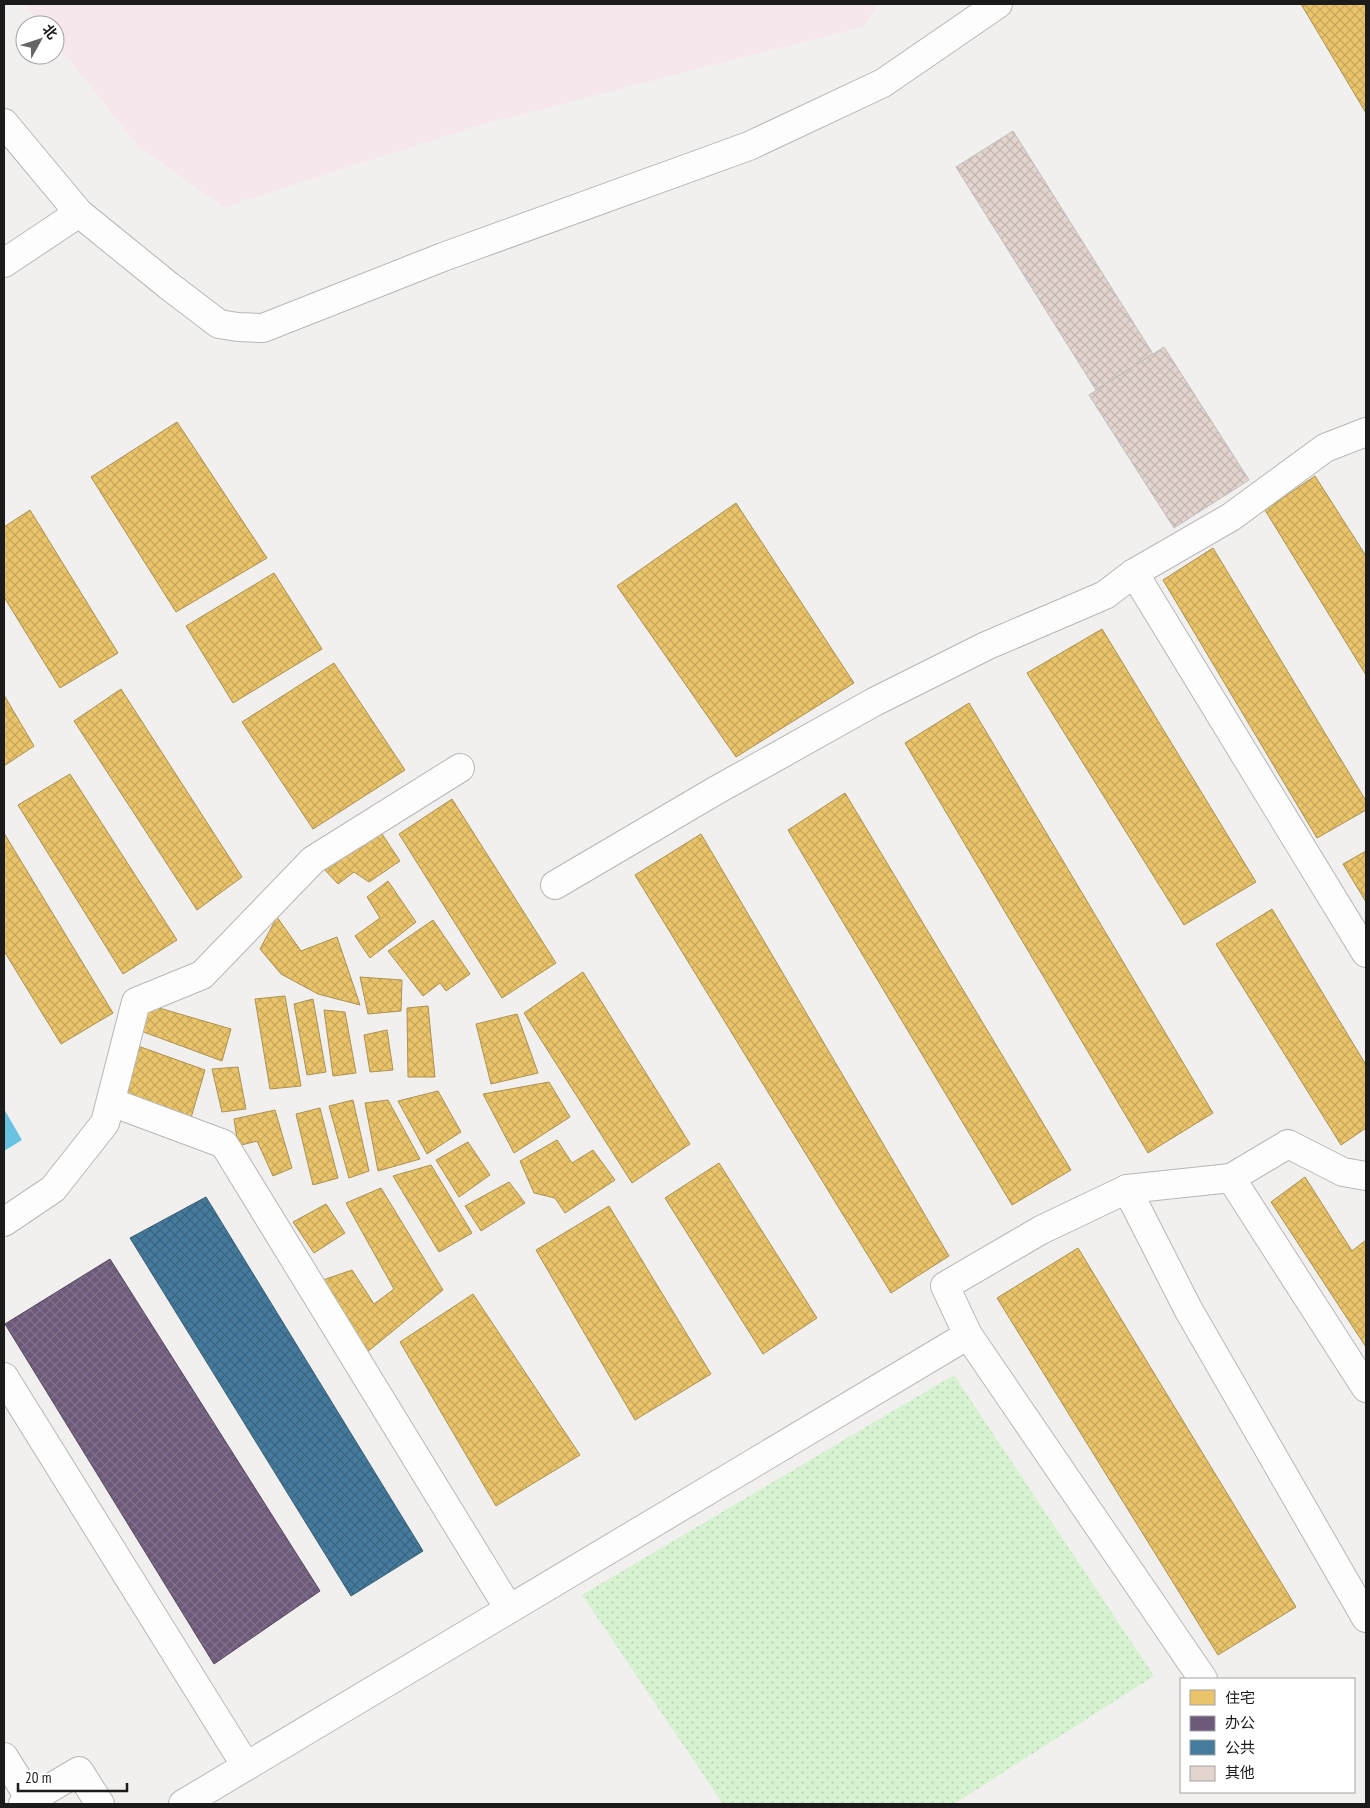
<svg xmlns="http://www.w3.org/2000/svg" width="1370" height="1808" font-family="'PT Sans Narrow','Noto Sans SC',sans-serif">
	<defs>
		<pattern id="park-dots" width="8" height="8" patternUnits="userSpaceOnUse" patternTransform="scale(1.25)"><rect width="8" height="8" fill="#d6f2d0"/><path d="M2 2h.1M6 6h.1" fill="none" stroke="#b7cfb2" stroke-width="1.8" stroke-linecap="round"/></pattern>
		<pattern id="homes-cross-hatch" width="8" height="8" patternUnits="userSpaceOnUse" patternTransform="scale(1.25)"><rect width="8" height="8" fill="#e9c46a"/><path d="M0 0l8 8M0 8l8-8" fill="none" stroke="#c7a85b"/></pattern>
		<pattern id="offices-cross-hatch" width="8" height="8" patternUnits="userSpaceOnUse" patternTransform="scale(1.25)"><rect width="8" height="8" fill="#6d597a"/><path d="M0 0l8 8M0 8l8-8" fill="none" stroke="#80728a"/></pattern>
		<pattern id="public-cross-hatch" width="8" height="8" patternUnits="userSpaceOnUse" patternTransform="scale(1.25)"><rect width="8" height="8" fill="#457b9d"/><path d="M0 0l8 8M0 8l8-8" fill="none" stroke="#39647f"/></pattern>
		<pattern id="building-cross-hatch" width="8" height="8" patternUnits="userSpaceOnUse" patternTransform="scale(1.25)"><rect width="8" height="8" fill="#e3d4ce"/><path d="M0 0l8 8M0 8l8-8" fill="none" stroke="#c2b5b0"/></pattern>
	</defs>
	<rect width="100%" height="100%" fill="#f2f0ef"/>
	<path fill="#f5e7eb" d="M24,4H878L865,26L480,125L224,207L139,147L55,42V25H41Z"/>
	<path fill="url(#park-dots)" d="M954,1375L1154,1676L954,1804H723L582,1595Z"/>
	<path fill="#69c2e0" d="M4,1109L22,1140L4,1151Z"/>
	<g fill="url(#homes-cross-hatch)" stroke="#ac9152">
		<path d="M1301,4H1366V113Z"/>
		<path d="M177,422L267,558L176,612L91,477Z"/>
		<path d="M1315,476L1366,556V675L1265,510Z"/>
		<path d="M736,503L854,683L736,757L617,586Z"/>
		<path d="M30,510L118,653L60,688L4,597V527Z"/>
		<path d="M1213,548L1366,801V810L1317,838L1163,580Z"/>
		<path d="M274,573L322,649L233,703L186,626Z"/>
		<path d="M1102,629L1256,882L1184,925L1027,673Z"/>
		<path d="M334,663L405,770L313,829L242,722Z"/>
		<path d="M121,689L242,877L197,910L74,721Z"/>
		<path d="M4,695L34,746L4,766Z"/>
		<path d="M969,703L1213,1113L1148,1153L905,743Z"/>
		<path d="M70,774L177,940L123,974L18,805Z"/>
		<path d="M845,793L1071,1170L1012,1205L788,830Z"/>
		<path d="M452,799L556,963L502,998L399,834Z"/>
		<path d="M380,831L400,861L369,882L354,872L338,884L325,870Z"/>
		<path d="M4,833L113,1013L61,1044L4,951Z"/>
		<path d="M701,834L949,1256L891,1293L635,875Z"/>
		<path d="M1366,851V902L1343,864Z"/>
		<path d="M388,881L416,922L370,958L355,936L380,918L367,897Z"/>
		<path d="M1272,909L1366,1065V1128L1341,1145L1216,944Z"/>
		<path d="M277,917L301,951L337,937L360,1005L318,994L281,974L260,949Z"/>
		<path d="M433,920L470,974L446,991L440,983L423,996L388,951Z"/>
		<path d="M583,972L690,1144L632,1183L524,1013Z"/>
		<path d="M360,977L402,980L401,1011L368,1014Z"/>
		<path d="M285,996L301,1086L270,1089L255,999Z"/>
		<path d="M313,999L326,1072L307,1075L294,1004Z"/>
		<path d="M149,1005L231,1029L222,1061L141,1031Z"/>
		<path d="M428,1006L435,1077H408L407,1008Z"/>
		<path d="M324,1010L345,1012L356,1073L333,1076Z"/>
		<path d="M517,1014L538,1073L491,1084L476,1024Z"/>
		<path d="M387,1030L393,1070L370,1072L364,1035Z"/>
		<path d="M138,1046L205,1070L191,1118L124,1095Z"/>
		<path d="M238,1067L246,1109L222,1112L212,1069Z"/>
		<path d="M549,1082L570,1117L514,1153L483,1094Z"/>
		<path d="M438,1091L461,1132L427,1154L398,1101Z"/>
		<path d="M353,1100L369,1171L349,1178L329,1106Z"/>
		<path d="M388,1100L420,1159L378,1171L365,1103Z"/>
		<path d="M320,1108L338,1178L313,1185L296,1114Z"/>
		<path d="M275,1110L292,1168L273,1176L257,1141L238,1146L234,1119Z"/>
		<path d="M557,1140L572,1163L593,1150L615,1180L565,1213L555,1198L534,1193L520,1161Z"/>
		<path d="M468,1142L490,1175L459,1197L436,1160Z"/>
		<path d="M719,1163L817,1318L763,1354L665,1198Z"/>
		<path d="M431,1165L472,1233L439,1252L393,1176Z"/>
		<path d="M1305,1177L1352,1251L1366,1240V1347L1271,1202Z"/>
		<path d="M509,1182L525,1203L481,1231L465,1206Z"/>
		<path d="M381,1188L443,1290L366,1353L323,1280L352,1270L374,1304L394,1289L346,1203Z"/>
		<path d="M326,1204L345,1233L314,1253L293,1222Z"/>
		<path d="M609,1206L711,1374L635,1420L536,1250Z"/>
		<path d="M1078,1248L1296,1607L1218,1655L997,1298Z"/>
		<path d="M473,1294L580,1455L496,1506L400,1342Z"/>
	</g>
	<path fill="url(#offices-cross-hatch)" stroke="#55465e" d="M110,1259L320,1591L214,1664L5,1324Z"/>
	<path fill="url(#public-cross-hatch)" stroke="#395e76" d="M206,1197L423,1551L351,1596L130,1238Z"/>
	<g fill="url(#building-cross-hatch)" stroke="#c0bebe">
		<path d="M1013,131L1153,354L1096,390L956,167Z"/>
		<path d="M1164,347L1249,480L1174,528L1089,395Z"/>
	</g>
	<g fill="none" stroke-linecap="round" stroke-linejoin="round">
		<defs>
			<g id="minor">
				<path d="M4,123L79,213L169,286L219,324L238,327L263,328L443,257L749,146L883,83L998,4"/>
				<path d="M4,263L79,213"/>
				<path d="M1134,573L1366,953"/>
				<path d="M555,885L715,791L874,702L986,646L1105,595L1134,573L1231,517L1325,448L1366,432"/>
				<path d="M111,1102L224,1144L509,1609"/>
				<path d="M1366,1176L1343,1172L1288,1144L1231,1178L1366,1388"/>
				<path d="M1127,1189L1231,1178"/>
				<path d="M4,1222L53,1189L105,1123L136,1002L202,975L313,860L460,768"/>
				<path d="M968,1335L1203,1679"/>
				<path d="M4,1377L246,1766"/>
				<path d="M4,1757L30,1799"/>
				<path d="M23,1804L79,1771L100,1804"/>
				<path d="M183,1804L968,1335L945,1286L1041,1230L1127,1189L1188,1309L1366,1618"/>
			</g>
		</defs>
		<use href="#minor" stroke="#b8b7b6" stroke-width="30"/>
		<use href="#minor" stroke="#fdfdfd" stroke-width="28"/>
	</g>
	<rect width="1370" height="1808" fill="none" stroke="#1c1b1b" stroke-width="10"/>
	<rect x="1180" y="1678" width="175" height="115" fill="#ffffff" stroke="#a4a4a4"/>
	<rect x="1190" y="1690" width="25" height="15" fill="#e9c46a" stroke="#a4a4a4"/>
	<text x="1225" y="1703" font-size="15" fill="#1c1b1b">住宅</text>
	<rect x="1190" y="1716" width="25" height="15" fill="#6d597a" stroke="#a4a4a4"/>
	<text x="1225" y="1728" font-size="15" fill="#1c1b1b">办公</text>
	<rect x="1190" y="1740" width="25" height="15" fill="#457b9d" stroke="#a4a4a4"/>
	<text x="1225" y="1753" font-size="15" fill="#1c1b1b">公共</text>
	<rect x="1190" y="1766" width="25" height="15" fill="#e3d4ce" stroke="#a4a4a4"/>
	<text x="1225" y="1778" font-size="15" fill="#1c1b1b">其他</text>
	<g transform="translate(40 40) rotate(50)"><circle r="24" fill="#ffffff" stroke="#a4a4a4"/>
	<path d="M0-4L9 19L0 12L-9 19Z" fill="#676665"/>
	<text y="-8" font-size="14" font-weight="bold" text-anchor="middle" fill="#1c1b1b">北</text>
	</g>
	<path d="M18 1783v8h109v-8" fill="none" stroke="#1c1b1b" stroke-width="2.5"/>
	<text x="25" y="1783" font-size="15" fill="#1c1b1b" stroke="#ffffff" stroke-width="4" paint-order="stroke">20 m</text>
</svg>
